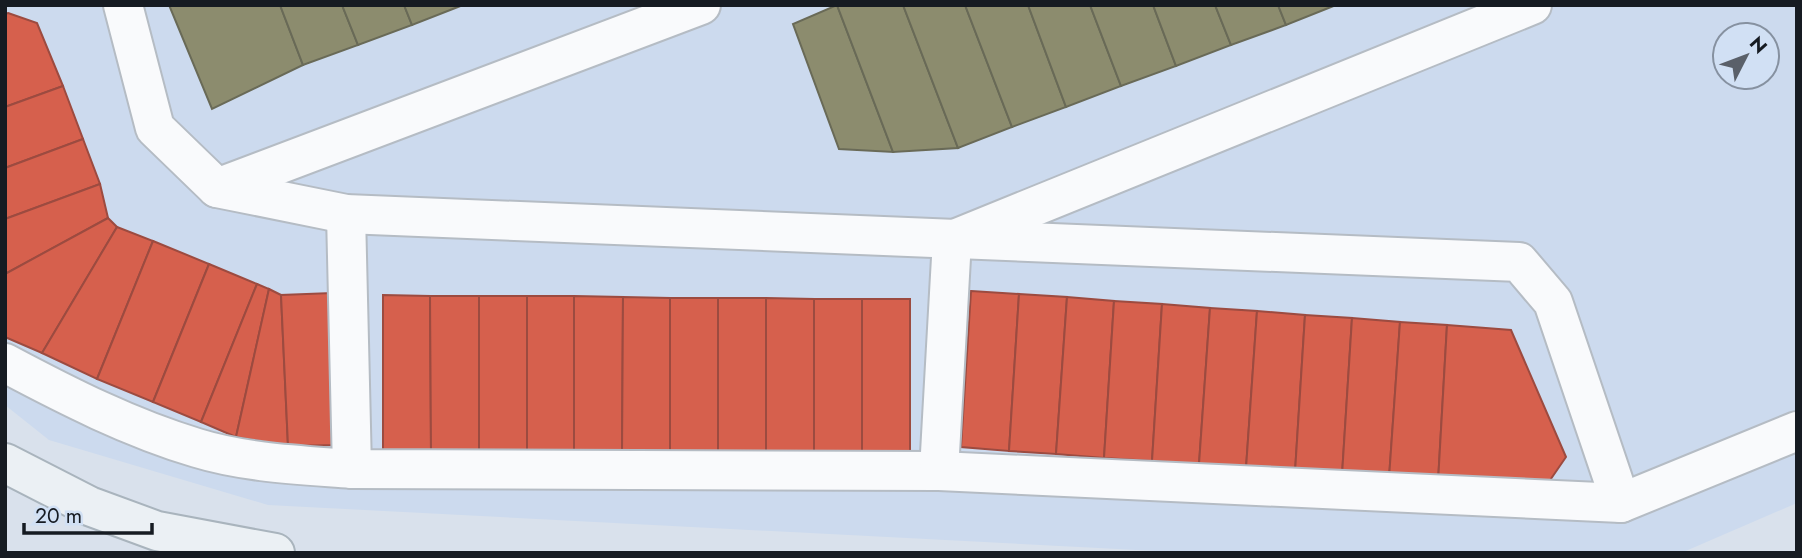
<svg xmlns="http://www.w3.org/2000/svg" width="1802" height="558" font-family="Jost,sans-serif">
	<rect width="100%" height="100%" fill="#d9e1ec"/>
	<path fill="#ccdaee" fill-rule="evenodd" d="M5,5H1797V503L1681,553H1195L268,505L49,440L5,405ZM1725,35H1767V77H1725Z"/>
	<g fill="#d6604d" stroke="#9c4b40" stroke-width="2">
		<path d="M8,13L37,23L63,86L5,107V14Z"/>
		<path d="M63,86L83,139L5,168V107Z"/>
		<path d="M83,139L100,184L5,219V168Z"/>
		<path d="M100,184L108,218L5,274V219Z"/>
		<path d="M108,218L117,227L42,353L5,337V274Z"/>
		<path d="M117,227L153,241L97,379L42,353Z"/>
		<path d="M153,241L209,264L153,402L97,379Z"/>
		<path d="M209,264L257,284L201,422L153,402Z"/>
		<path d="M257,284L269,289L236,437L201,422Z"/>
		<path d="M269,289L281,295L288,446L236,437Z"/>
		<path d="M971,291L1019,294L1009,451L961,447Z"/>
		<path d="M332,293L338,445L288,446L281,295Z"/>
		<path d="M1019,294L1067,297L1056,454L1009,451Z"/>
		<path d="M383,295L430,296L431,451L383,450Z"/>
		<path d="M430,296H479V451H431Z"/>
		<rect x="479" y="296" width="48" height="155"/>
		<path d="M527,296H574V452L527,451Z"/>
		<path d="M574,296L623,297L622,452H574Z"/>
		<path d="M623,297L670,298V452H622Z"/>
		<path d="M1067,297L1114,301L1104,458L1056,454Z"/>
		<path d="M670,298H718V453L670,452Z"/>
		<rect x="718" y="298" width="48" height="155"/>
		<path d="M766,298L814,299V454L766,453Z"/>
		<rect x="814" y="299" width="48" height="155"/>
		<rect x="862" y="299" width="48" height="155"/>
		<path d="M1114,301L1162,304L1152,461L1104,458Z"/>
		<path d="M1162,304L1210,308L1199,464L1152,461Z"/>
		<path d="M1210,308L1257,311L1246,468L1199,464Z"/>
		<path d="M1257,311L1305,315L1295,472L1246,468Z"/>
		<path d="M1305,315L1352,318L1342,475L1295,472Z"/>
		<path d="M1352,318L1400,322L1389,478L1342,475Z"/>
		<path d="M1400,322L1447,325L1438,482L1389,478Z"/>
		<path d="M1447,325L1511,330L1566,457L1546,486L1438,482Z"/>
	</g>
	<g fill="#8c8c6e" stroke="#696a57" stroke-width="2">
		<path d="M169,5H280L303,65L212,109Z"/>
		<path d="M280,5H342L358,45L303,65Z"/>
		<path d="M342,5H404L412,25L358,45Z"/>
		<path d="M404,5H463L412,25Z"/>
		<path d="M837,5L893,152L839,149L793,24Z"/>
		<path d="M837,5H903L958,148L893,152Z"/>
		<path d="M903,5H965L1012,127L958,148Z"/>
		<path d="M965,5H1028L1066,107L1012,127Z"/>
		<path d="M1028,5H1090L1121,86L1066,107Z"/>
		<path d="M1090,5H1153L1176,66L1121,86Z"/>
		<path d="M1153,5H1215L1231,45L1176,66Z"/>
		<path d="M1215,5H1278L1286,25L1231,45Z"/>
		<path d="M1278,5H1336L1286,25Z"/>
	</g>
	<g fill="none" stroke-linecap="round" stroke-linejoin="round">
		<defs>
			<g id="minor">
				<path d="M123,5L155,128L217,188L346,214L1519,262L1553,302L1621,503"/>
				<path d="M217,188L701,5"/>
				<path d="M346,214L352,469"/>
				<path d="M5,363C67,396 130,428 197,448C246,463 301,465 352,469L939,471L1621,503L1797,431"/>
				<path d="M939,471L952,240L1532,5"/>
			</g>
			<path id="major" d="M5,463L89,506L157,531L275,553"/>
		</defs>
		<use href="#minor" stroke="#b5bcc4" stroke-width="42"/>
		<use href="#major" stroke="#a9b4bd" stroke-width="42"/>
		<use href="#minor" stroke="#f9fafc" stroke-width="38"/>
		<use href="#major" stroke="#ebf0f4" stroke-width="38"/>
	</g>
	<rect width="1802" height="558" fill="none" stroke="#161b22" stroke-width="14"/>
	<g transform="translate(1746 56) rotate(48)"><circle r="33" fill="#d1e0f4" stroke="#8691a0" stroke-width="2"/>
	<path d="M0-5L12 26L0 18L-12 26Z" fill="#5a6069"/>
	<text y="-10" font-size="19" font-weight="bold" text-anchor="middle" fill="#161b22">N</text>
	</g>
	<path d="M24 523v10h128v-10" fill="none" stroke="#161b22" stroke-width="3.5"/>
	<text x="35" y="523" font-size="21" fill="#161b22" stroke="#d1e0f4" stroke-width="5" paint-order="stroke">20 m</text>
</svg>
